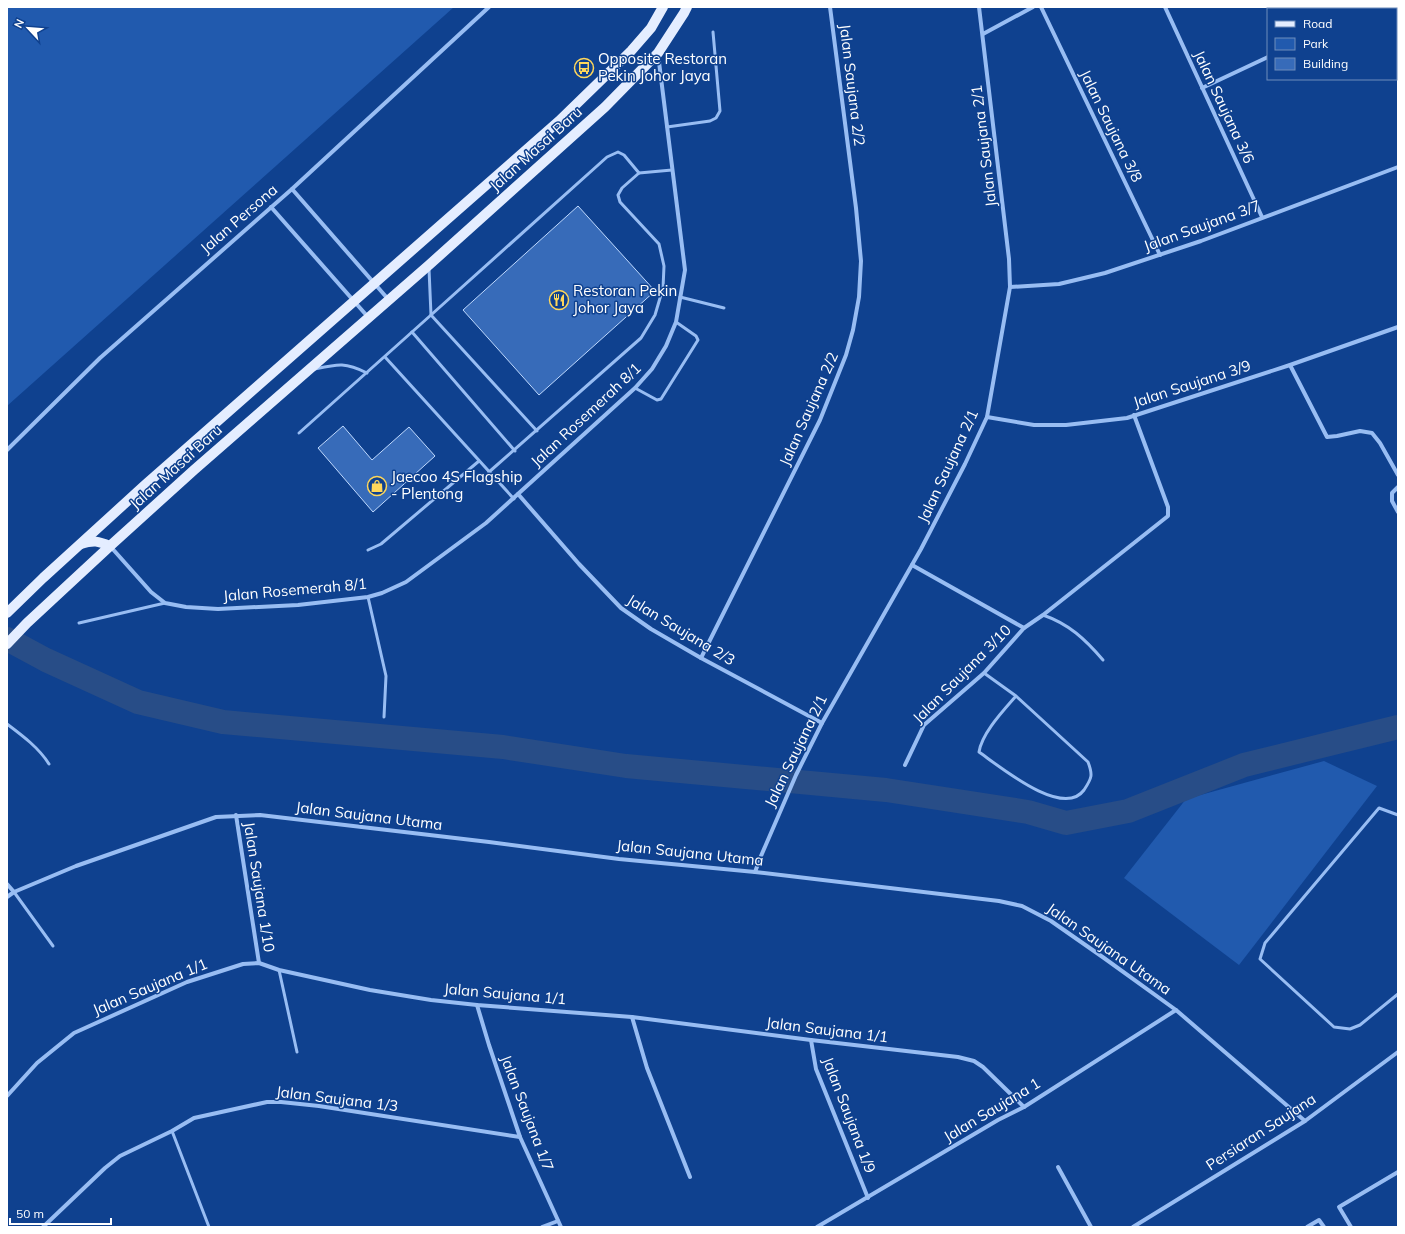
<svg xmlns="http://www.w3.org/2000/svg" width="1405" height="1234" font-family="Mulish,sans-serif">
	<rect width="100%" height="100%" fill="#0f418f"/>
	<g fill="#215aae">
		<path d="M7,7H454L7,406Z"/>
		<path d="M1324,761L1377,786L1239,965L1124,878L1186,799Z"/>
	</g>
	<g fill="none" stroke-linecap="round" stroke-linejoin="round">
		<path stroke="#284d87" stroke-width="24" d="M7,639L46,660L138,702L223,722L503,747L626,766L886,790L1028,812L1066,823L1128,811L1244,765L1398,727"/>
	</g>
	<g fill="#376bb9" stroke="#bfd9fe">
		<path d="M578,206L655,291L539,395L463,310Z"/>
		<path d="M343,426L372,460L409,427L435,456L373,512L318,448Z"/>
	</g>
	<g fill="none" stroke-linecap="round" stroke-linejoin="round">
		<g stroke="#98bdf3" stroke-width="3">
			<path d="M667,127L710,121L716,118L720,111L713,32"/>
			<path d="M680,297L724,308"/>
			<path d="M412,332L515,451"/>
			<path d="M385,357L514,499"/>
			<path d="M315,369C338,364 345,362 367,373"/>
			<path d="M635,388L657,400L661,399L698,340L696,336L676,322"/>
			<path d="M537,431L431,315L607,157L618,152L624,155L639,173"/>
			<path d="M299,433L431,315L429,269"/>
			<path d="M489,472L641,338L655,315L663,288L664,266L659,244L620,202L618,195L622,188L639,173L672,170"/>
			<path d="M368,550L381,544L479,461"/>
			<path d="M368,597L386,676L384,717"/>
			<path d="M1043,615C1069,624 1085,639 1103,660"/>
			<path d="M79,623L165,603"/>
			<path d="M984,673L1016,696L1088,762C1093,775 1092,778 1084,790C1063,819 999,766 979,752C982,733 1003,711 1016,696"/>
			<path d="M7,724C23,736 39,748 49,764"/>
			<path d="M1398,815L1379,808L1265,943L1260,959L1334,1027L1350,1029L1360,1025L1398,994"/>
			<path d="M14,892L53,946"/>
			<path d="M279,970L297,1052"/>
			<path d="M172,1131L209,1227"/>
		</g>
		<g stroke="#98bdf3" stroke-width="4">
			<path d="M1041,7L1160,255"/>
			<path d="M1165,7L1262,217"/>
			<path d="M1368,9L1373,7"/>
			<path d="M983,34L1033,7"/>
			<path d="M1202,88L1268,57"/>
			<path d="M292,189L388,299"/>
			<path d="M271,207L368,317"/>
			<path d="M1010,287L1059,284L1105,273L1201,241L1398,167"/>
			<path d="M1290,365L1327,437L1337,436L1360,431L1372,433L1380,443L1398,475"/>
			<path d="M987,417L1034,425H1066L1127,418L1290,365L1398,327"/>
			<path d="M7,450L100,358L292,189L489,7"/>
			<path d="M1398,487L1392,493V501L1398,512"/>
			<path d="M518,494L579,564L621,608L651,629L701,658L822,723"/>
			<path d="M110,546L151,592L165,603L186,607L218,609L298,605L368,597L382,593L406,582L486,523L635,388L652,369L666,346L676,322L685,270L658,54"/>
			<path d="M912,565L1024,628"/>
			<path d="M701,658L820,420L846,355L853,330L859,297L861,261L856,208L830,7"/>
			<path d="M905,765L924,725L984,673L1024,628L1043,615L1168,516V507L1134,415"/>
			<path d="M236,815L259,963"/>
			<path d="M755,872L761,856L796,775L822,723L921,549L965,464L987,417L1010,287L1009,259L979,7"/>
			<path d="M7,884L14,892"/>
			<path d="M7,897L14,892L76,866L216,817L260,815L489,842L619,859L755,872L999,901L1022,906L1051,921L1104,958L1176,1010L1305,1121"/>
			<path d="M477,1005L489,1045L520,1137L561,1227"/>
			<path d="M632,1017L647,1068L690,1177"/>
			<path d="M811,1040L816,1069L868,1198"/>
			<path d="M7,1096L37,1063L74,1033L187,982L243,964L259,963L279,970L370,990L431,1000L477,1005L632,1017L811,1040L958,1057L974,1061L983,1067L1024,1107"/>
			<path d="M1058,1167L1091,1227"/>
			<path d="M43,1227L105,1168L120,1156L172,1131L194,1118L267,1102H281L319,1106L520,1137"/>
			<path d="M542,1227L558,1221"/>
			<path d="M817,1227L998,1120L1024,1107L1176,1010"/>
			<path d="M1133,1227L1305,1121L1398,1052"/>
			<path d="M1307,1227L1319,1220L1324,1227"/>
			<path d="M1351,1227L1339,1207L1398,1172"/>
		</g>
		<g stroke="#e4edff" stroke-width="10">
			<path d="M81,544C94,540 98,541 110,546"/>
			<path d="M7,613L43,578L145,485L559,121L631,51L651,28L663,7"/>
			<path d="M7,644L27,623L110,546L194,470L429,265L605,107L658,53L684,13L687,7"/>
		</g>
	</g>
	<defs>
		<symbol id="bus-ring" viewBox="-11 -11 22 22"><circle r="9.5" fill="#0f418f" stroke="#ffd75a" stroke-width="1.5"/><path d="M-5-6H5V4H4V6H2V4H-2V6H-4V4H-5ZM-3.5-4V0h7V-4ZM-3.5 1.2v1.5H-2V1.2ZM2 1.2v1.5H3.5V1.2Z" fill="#ffd75a"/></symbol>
		<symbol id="restaurant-ring" viewBox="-11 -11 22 22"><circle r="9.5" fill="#0f418f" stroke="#ffd75a" stroke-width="1.5"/><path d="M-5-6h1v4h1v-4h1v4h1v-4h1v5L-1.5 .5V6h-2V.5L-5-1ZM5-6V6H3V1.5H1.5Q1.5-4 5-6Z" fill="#ffd75a"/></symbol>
		<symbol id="shop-ring" viewBox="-11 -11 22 22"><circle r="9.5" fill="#0f418f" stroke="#ffd75a" stroke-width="1.5"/><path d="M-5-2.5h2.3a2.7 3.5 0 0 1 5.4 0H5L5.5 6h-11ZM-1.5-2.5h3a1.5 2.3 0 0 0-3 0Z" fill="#ffd75a"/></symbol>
	</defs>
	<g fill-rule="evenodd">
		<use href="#bus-ring" x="573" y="57" width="22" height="22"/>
		<use href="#restaurant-ring" x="548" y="289" width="22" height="22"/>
		<use href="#shop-ring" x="366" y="475" width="22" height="22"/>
	</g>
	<g text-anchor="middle" stroke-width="3" stroke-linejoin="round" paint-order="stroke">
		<g font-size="15" fill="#fff" stroke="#0f418f" text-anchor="start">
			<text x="598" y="64">Opposite Restoran<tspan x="598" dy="17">Pekin Johor Jaya</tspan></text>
			<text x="573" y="296">Restoran Pekin<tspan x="573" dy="17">Johor Jaya</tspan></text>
			<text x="391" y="482">Jaecoo 4S Flagship<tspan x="391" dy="17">- Plentong</tspan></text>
		</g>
		<g font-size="15" fill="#fff" stroke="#0f418f">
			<text transform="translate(852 85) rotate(83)" y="5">Jalan Saujana 2/2</text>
			<text transform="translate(1224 107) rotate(65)" y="5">Jalan Saujana 3/6</text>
			<text transform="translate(1111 126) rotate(64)" y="5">Jalan Saujana 3/8</text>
			<text transform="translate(984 146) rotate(-97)" y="5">Jalan Saujana 2/1</text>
			<text transform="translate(536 149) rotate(-42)" y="5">Jalan Masai Baru</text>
			<text transform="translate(239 219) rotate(-41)" y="5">Jalan Persona</text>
			<text transform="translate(1202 226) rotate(-20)" y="5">Jalan Saujana 3/7</text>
			<text transform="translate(1192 384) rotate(-18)" y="5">Jalan Saujana 3/9</text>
			<text transform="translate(809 409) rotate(-66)" y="5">Jalan Saujana 2/2</text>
			<text transform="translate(586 415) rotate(-43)" y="5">Jalan Rosemerah 8/1</text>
			<text transform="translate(948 466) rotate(-65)" y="5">Jalan Saujana 2/1</text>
			<text transform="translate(176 467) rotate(-42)" y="5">Jalan Masai Baru</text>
			<text transform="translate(295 590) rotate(-5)" y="5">Jalan Rosemerah 8/1</text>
			<text transform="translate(681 630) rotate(31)" y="5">Jalan Saujana 2/3</text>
			<text transform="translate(962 674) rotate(-45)" y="5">Jalan Saujana 3/10</text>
			<text transform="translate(796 751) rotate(-64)" y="5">Jalan Saujana 2/1</text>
			<text transform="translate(369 816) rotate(7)" y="5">Jalan Saujana Utama</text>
			<text transform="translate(690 853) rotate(6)" y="5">Jalan Saujana Utama</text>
			<text transform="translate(259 887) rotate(81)" y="5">Jalan Saujana 1/10</text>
			<text transform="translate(1109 949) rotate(35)" y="5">Jalan Saujana Utama</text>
			<text transform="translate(150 987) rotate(-23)" y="5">Jalan Saujana 1/1</text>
			<text transform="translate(505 994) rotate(5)" y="5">Jalan Saujana 1/1</text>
			<text transform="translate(827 1030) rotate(7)" y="5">Jalan Saujana 1/1</text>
			<text transform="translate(337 1099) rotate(7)" y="5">Jalan Saujana 1/3</text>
			<text transform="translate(992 1110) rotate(-31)" y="5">Jalan Saujana 1</text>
			<text transform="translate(527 1113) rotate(69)" y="5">Jalan Saujana 1/7</text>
			<text transform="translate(849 1115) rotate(69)" y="5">Jalan Saujana 1/9</text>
			<text transform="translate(1261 1132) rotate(-33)" y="5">Persiaran Saujana</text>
		</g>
	</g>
	<rect width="1405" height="1234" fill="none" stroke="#ffffff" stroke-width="16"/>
	<rect x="1267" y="8" width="130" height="72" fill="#0f418f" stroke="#6f8dbc"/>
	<rect x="1275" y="21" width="20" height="6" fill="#e4edff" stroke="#6f8dbc"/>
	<text x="1303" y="28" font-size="12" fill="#ffffff">Road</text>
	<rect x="1275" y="38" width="20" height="12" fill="#215aae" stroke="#6f8dbc"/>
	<text x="1303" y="48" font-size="12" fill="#ffffff">Park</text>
	<rect x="1275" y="58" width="20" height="12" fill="#376bb9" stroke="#6f8dbc"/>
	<text x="1303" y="68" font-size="12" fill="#ffffff">Building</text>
	<g transform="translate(28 28) rotate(296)" stroke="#0f418f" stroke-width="3" paint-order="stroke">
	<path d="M0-3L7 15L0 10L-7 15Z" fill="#ffffff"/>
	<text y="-6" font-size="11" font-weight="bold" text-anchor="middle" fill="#ffffff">N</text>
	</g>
	<path d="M10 1218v6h101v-6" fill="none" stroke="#ffffff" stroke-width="2"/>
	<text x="16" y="1218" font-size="12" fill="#ffffff" stroke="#0f418f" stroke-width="3" paint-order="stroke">50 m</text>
</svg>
